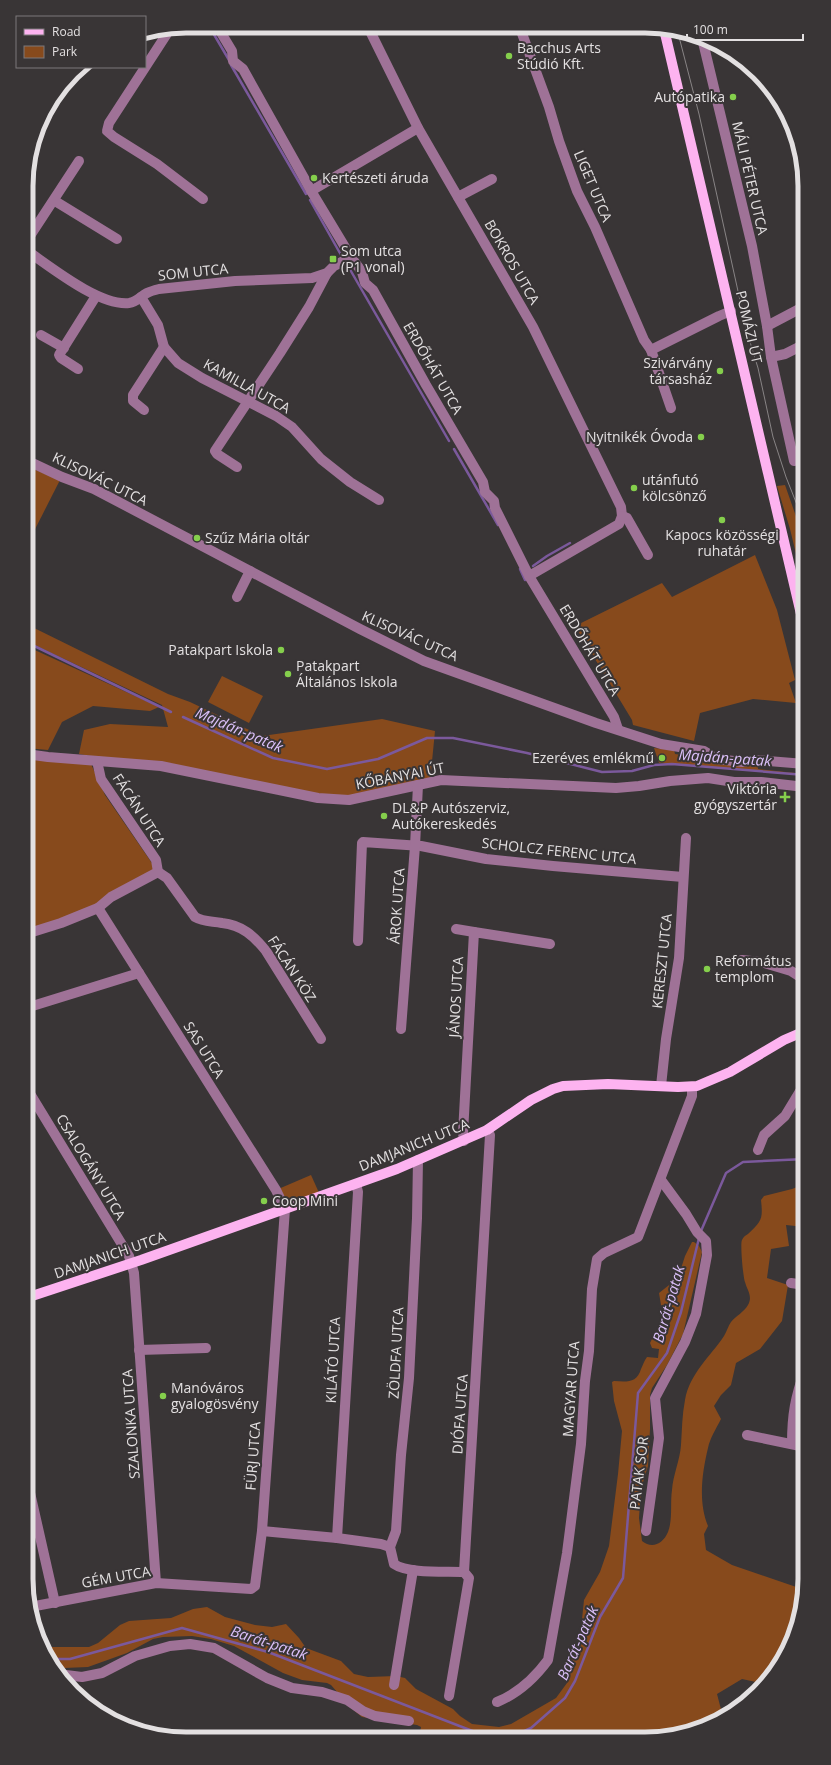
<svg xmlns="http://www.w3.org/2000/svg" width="831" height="1765" font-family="'Open Sans',sans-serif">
	<rect width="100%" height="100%" fill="#393536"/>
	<g fill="#874a1c">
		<path d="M26,466L60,480L26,547Z"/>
		<path d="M785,485L805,542V591L790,529L777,486Z"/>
		<path d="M755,555L777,610L795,680L789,683L796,703L753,699L700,713L694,741L633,725L632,720L575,626L662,583L672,597Z"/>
		<path d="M26,624L168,694L190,702L262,736L382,719L435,731L430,782L349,800L79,754L84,730L110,724L168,727L162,705L26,641Z"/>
		<path d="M26,646L159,707L150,711L93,706L62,722L48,750L26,748Z"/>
		<path d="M222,676L263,696L249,723L208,702Z"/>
		<path d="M654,748L674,750L675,754L704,758L705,755L758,763V769L805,774L659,763Z"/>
		<path d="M26,759L91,764L105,795L158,872L104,901L26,934Z"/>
		<path d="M311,1175L320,1195L285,1209L276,1190Z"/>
		<path d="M805,1184V1227L786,1225L789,1246L771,1249L767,1278L788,1285L782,1321L760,1349L736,1363L731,1385L721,1395L714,1406L721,1419C716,1429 710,1438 708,1448C702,1473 698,1502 708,1526L704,1534L706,1550L732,1565L805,1590L793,1640L765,1684L742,1679L717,1694L723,1717L687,1733L645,1739L419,1738L421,1727L417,1725L362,1717L351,1708L331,1685L327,1683L302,1680L283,1673L234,1646L211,1639L192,1636L163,1637L153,1639L127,1653L88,1667L64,1668L51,1663L44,1647H89L98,1643L120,1625L129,1621L171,1618L193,1609L207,1607L225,1617L255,1625L272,1627L286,1624L299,1638L306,1648L341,1661L354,1674L368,1677L396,1676L405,1678L416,1689L453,1709L460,1716L472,1724L499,1727L511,1724L556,1698L567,1683L571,1659L576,1648L581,1629L584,1600L600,1572L609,1546L618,1474L622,1431L614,1401L612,1382L614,1381C627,1382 637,1383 641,1369C643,1365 644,1361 647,1357L658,1358L659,1349L652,1348L650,1343L652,1339C662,1337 672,1324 673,1313L661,1305L659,1293L678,1278L685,1256L692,1242H694L699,1246L702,1252L683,1334L667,1365L652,1388L650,1395V1429L648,1466L641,1489L639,1518L642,1541C652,1549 663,1544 668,1532C673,1519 670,1503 672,1490C673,1475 680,1460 681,1445C682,1430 682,1415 685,1400C690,1373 710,1357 724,1336C727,1331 728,1326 731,1322C736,1316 744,1312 748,1305C753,1296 747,1290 745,1282C743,1277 740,1243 742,1240C743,1237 746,1235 748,1234C762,1221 763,1219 761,1200L764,1196L792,1189Z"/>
	</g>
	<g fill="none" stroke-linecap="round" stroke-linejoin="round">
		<g stroke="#7b599c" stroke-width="2.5">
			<path d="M209,26L229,60"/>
			<path d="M231,65L306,194"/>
			<path d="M310,200L341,255"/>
			<path d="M348,266L449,441"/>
			<path d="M454,449L498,525"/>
			<path d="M533,566L547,556L570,543"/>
			<path d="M520,569L525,580"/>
			<path d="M26,642L171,712"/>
			<path d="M183,717L273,758L327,769L378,759L427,738H453L527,753L602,772L632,771L654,765L672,764L805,775"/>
			<path d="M701,1231L726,1173L743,1162L805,1159"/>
			<path d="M49,1659H70L182,1628L268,1652L488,1737L509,1738L531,1728L565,1698L575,1681L600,1617L623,1578L638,1393L667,1353L681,1312L699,1238"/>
		</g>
		<g stroke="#9f7297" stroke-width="10">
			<path d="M217,26L232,51L233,61L243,69L313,194L351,257L362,272L365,283L373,290L426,385L483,482L485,492L494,501L495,508L529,576L614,717L618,729"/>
			<path d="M368,27L418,128L533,327L621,507L622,516L619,524L529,576"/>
			<path d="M520,28L549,107L559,141L577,191L595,227L644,340L651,350L671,408"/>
			<path d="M170,29L109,123L107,131L114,137L157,164L203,199"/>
			<path d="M702,38L752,246L767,326L771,357L794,461"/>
			<path d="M311,191L418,128"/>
			<path d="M458,197L492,179"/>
			<path d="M55,201L117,239"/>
			<path d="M26,242L79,161"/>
			<path d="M26,250C51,267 99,306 129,303C137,302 141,296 147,293C151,291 155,290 159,289L235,281L312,278L327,273L334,266L351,257"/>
			<path d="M141,297L158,325L164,347L178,363L202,378L276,416L292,427L321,459L350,482L379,500"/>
			<path d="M767,326L805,306"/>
			<path d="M41,335L64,348"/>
			<path d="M651,350L719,316L731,311"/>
			<path d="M771,357L785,354L805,344"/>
			<path d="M78,369L61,358L59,355L96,296"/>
			<path d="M144,410L133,401V395L164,347"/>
			<path d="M26,460L62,477L94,489L360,629L424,661L596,723L661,744L704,751L717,759L742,762L755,760L805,764"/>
			<path d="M237,467L217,454L215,451L280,353L309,307L327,273"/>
			<path d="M622,516L627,518L648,555"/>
			<path d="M237,597L250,571"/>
			<path d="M26,754L48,757L161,766L318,798L349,800L441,780L616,788L639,786L670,781L708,778L734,782H761L805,787"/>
			<path d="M158,872L167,878L195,917C203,922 212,921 222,923C242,925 254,936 266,951L321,1039"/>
			<path d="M456,929L474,932"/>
			<path d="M26,934L61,923L98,908L111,897L158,872L156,860L101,779L97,761"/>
			<path d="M358,941L362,843L363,842L421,846L486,859L553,866L683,877"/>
			<path d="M742,960L761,962L791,971L805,980"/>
			<path d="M26,1008L139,973"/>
			<path d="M401,1029L415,846L418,785"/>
			<path d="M661,1086L666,1039L679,958L686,838"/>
			<path d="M26,1087L129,1256L134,1273L156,1583"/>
			<path d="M464,1141L463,1133L474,932L550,944"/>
			<path d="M758,1150L764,1135L785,1116L805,1083"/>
			<path d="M418,1160L417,1218L409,1378L401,1455L396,1531L390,1547L394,1564C408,1574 446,1571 464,1572"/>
			<path d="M791,1283L805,1285"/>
			<path d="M139,1350L206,1348"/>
			<path d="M747,1435L805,1447"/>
			<path d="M792,1444C792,1415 795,1398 805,1370"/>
			<path d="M26,1475L55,1603"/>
			<path d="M262,1531L337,1538L381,1544L390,1547"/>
			<path d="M646,1531L659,1438L655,1398L685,1342L696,1314L707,1255L706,1241L697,1232L686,1214L661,1180"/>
			<path d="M337,1538L358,1192L356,1184"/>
			<path d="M30,1607L156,1583L251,1589L255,1586L262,1531L285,1209L276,1190L98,908"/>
			<path d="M58,1674L82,1677L102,1673L135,1656L170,1646L190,1644L214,1648L267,1678L292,1688L322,1692L347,1700L363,1711L375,1716L409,1721"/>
			<path d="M394,1685L413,1570"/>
			<path d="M449,1696L469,1578L464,1572L490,1135L487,1130"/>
			<path d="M497,1702C519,1693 534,1679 548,1660L567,1553L581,1444L585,1381L589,1351L592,1289L597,1259L604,1253L638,1237L692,1096V1087"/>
		</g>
		<g stroke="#fdb3f0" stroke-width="10">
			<path d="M664,29L805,631"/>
			<path d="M26,1298L141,1260L397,1169L487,1130L531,1100L553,1089L563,1086L608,1084L678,1087L697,1086L730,1072L784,1040L805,1031"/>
		</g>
		<path stroke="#888485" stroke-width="1" d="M677,29L699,114L747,332L758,368L773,437L786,477L805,525"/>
	</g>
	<g fill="#85cf4c" stroke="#393536" stroke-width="1.5">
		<circle cx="509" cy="56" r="4"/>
		<circle cx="733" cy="97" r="4"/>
		<circle cx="314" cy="178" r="4"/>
		<rect x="329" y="255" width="8" height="8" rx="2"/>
		<circle cx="720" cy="371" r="4"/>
		<circle cx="701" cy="437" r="4"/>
		<circle cx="634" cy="488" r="4"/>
		<circle cx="722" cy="520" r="4"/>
		<circle cx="197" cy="538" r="4"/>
		<circle cx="281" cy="650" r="4"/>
		<circle cx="288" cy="674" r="4"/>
		<circle cx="662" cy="758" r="4"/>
		<path d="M783 791h4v4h4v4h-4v4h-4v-4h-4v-4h4z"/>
		<circle cx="384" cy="816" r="4"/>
		<circle cx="707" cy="969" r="4"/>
		<circle cx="264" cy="1201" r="4"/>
		<circle cx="163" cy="1396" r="4"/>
	</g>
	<g text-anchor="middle" stroke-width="4" stroke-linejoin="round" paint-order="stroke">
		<g font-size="14" fill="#e3e0e1" stroke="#393536" text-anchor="start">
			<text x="517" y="53">Bacchus Arts<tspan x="517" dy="16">Stúdió Kft.</tspan></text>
			<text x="725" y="102" text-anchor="end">Autópatika</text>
			<text x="322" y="183">Kertészeti áruda</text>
			<text x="341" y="256">Som utca<tspan x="341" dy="16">(P1 vonal)</tspan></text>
			<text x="712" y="368" text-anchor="end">Szivárvány<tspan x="712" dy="16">társasház</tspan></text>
			<text x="693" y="442" text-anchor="end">Nyitnikék Óvoda</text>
			<text x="642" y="485">utánfutó<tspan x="642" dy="16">kölcsönző</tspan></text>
			<text x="722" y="540" text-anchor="middle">Kapocs közösségi<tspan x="722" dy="16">ruhatár</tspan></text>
			<text x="205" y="543">Szűz Mária oltár</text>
			<text x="273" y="655" text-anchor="end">Patakpart Iskola</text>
			<text x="296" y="671">Patakpart<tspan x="296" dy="16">Általános Iskola</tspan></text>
			<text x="654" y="763" text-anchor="end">Ezeréves emlékmű</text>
			<text x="777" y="794" text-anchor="end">Viktória<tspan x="777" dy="16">gyógyszertár</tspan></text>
			<text x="392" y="813">DL&amp;P Autószerviz,<tspan x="392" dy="16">Autókereskedés</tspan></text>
			<text x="715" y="966">Református<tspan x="715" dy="16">templom</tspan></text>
			<text x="272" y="1206">Coop Mini</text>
			<text x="171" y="1393">Manóváros<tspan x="171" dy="16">gyalogösvény</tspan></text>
		</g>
		<g font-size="14" fill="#e3e0e1" stroke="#393536">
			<text transform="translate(750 178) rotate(77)" y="5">MÁLI PÉTER UTCA</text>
			<text transform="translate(593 186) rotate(67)" y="5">LIGET UTCA</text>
			<text transform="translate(512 262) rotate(60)" y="5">BOKROS UTCA</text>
			<text transform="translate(193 272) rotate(-6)" y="5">SOM UTCA</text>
			<text transform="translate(749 327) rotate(77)" y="5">POMÁZI ÚT</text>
			<text transform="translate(433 368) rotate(60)" y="5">ERDŐHÁT UTCA</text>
			<text transform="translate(247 386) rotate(29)" y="5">KAMILLA UTCA</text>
			<text transform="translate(100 479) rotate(26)" y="5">KLISOVÁC UTCA</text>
			<text transform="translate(410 636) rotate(24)" y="5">KLISOVÁC UTCA</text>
			<text transform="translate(590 650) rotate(59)" y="5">ERDŐHÁT UTCA</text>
			<text transform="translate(400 776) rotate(-11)" y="5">KŐBÁNYAI ÚT</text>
			<text transform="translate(139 810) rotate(57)" y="5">FÁCÁN UTCA</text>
			<text transform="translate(559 851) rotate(6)" y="5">SCHOLCZ FERENC UTCA</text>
			<text transform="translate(397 906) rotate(-86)" y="5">ÁROK UTCA</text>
			<text transform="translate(662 961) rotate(-84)" y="5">KERESZT UTCA</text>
			<text transform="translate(292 969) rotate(57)" y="5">FÁCÁN KÖZ</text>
			<text transform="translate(456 997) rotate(-87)" y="5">JÁNOS UTCA</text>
			<text transform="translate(204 1050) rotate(58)" y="5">SAS UTCA</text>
			<text transform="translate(414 1145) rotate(-22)" y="5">DAMJANICH UTCA</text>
			<text transform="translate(91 1167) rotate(59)" y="5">CSALOGÁNY UTCA</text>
			<text transform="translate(110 1255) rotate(-19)" y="5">DAMJANICH UTCA</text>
			<text transform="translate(396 1353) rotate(-87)" y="5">ZÖLDFA UTCA</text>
			<text transform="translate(333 1360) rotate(-87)" y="5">KILÁTÓ UTCA</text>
			<text transform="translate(571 1389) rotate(-86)" y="5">MAGYAR UTCA</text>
			<text transform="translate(460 1414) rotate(-86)" y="5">DIÓFA UTCA</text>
			<text transform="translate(131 1424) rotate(-94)" y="5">SZALONKA UTCA</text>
			<text transform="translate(253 1456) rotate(-86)" y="5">FÜRJ UTCA</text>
			<text transform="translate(639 1473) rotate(-83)" y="5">PATAK SOR</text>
			<text transform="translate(116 1577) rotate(-10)" y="5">GÉM UTCA</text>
		</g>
		<g font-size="15" font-style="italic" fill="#dbc0f9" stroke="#393536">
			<text transform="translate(239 730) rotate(23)" y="5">Majdán-patak</text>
			<text transform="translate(725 758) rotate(4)" y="5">Majdán-patak</text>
			<text transform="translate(669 1304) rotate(-74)" y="5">Barát-patak</text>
			<text transform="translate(269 1643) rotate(18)" y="5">Barát-patak</text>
			<text transform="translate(578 1643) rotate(-66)" y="5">Barát-patak</text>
		</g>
	</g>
	<path d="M0 0H831V1765H0ZM186 33H645A153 153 0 0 1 798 186V1579A153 153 0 0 1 645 1732H186A153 153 0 0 1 33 1579V186A153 153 0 0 1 186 33Z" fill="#393536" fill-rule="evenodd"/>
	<path fill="none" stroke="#e3e0e1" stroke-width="5" d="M186 33H645A153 153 0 0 1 798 186V1579A153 153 0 0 1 645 1732H186A153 153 0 0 1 33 1579V186A153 153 0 0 1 186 33Z"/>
	<rect x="16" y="16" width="130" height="52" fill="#393536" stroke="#7d797a"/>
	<rect x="24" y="29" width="20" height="6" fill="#fdb3f0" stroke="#7d797a"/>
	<text x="52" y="36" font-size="12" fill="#e3e0e1">Road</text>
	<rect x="24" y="46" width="20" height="12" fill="#874a1c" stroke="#7d797a"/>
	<text x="52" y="56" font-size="12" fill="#e3e0e1">Park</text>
	<path d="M687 34v6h116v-6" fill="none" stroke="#e3e0e1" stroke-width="2"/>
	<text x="693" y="34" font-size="12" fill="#e3e0e1" stroke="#393536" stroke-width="3" paint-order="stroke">100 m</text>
</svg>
